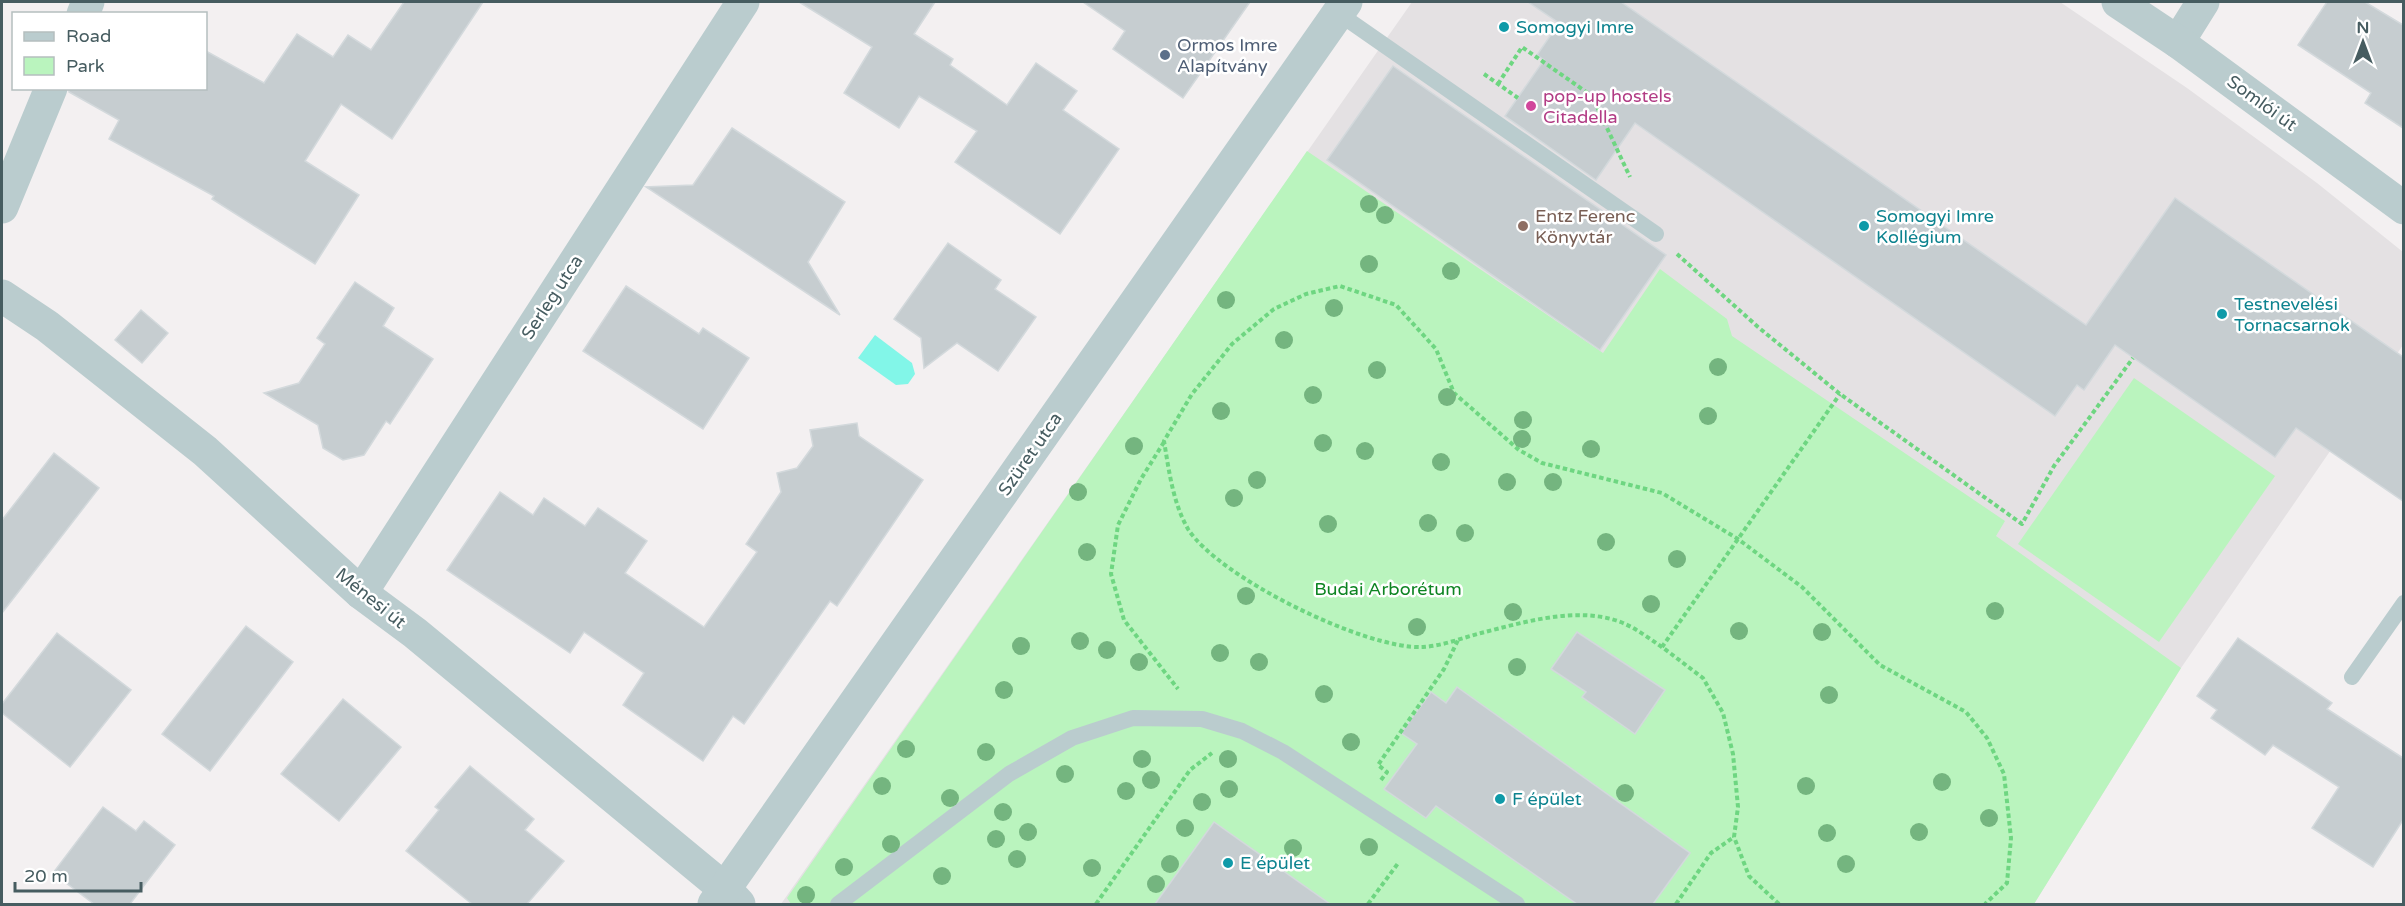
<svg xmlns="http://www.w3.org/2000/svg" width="2405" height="906" font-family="'Varela Round',sans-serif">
	<rect width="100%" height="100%" fill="#f3f0f1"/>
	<path fill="#e4e1e3" d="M1412,2H2060L2187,88L2317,183L2403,252V345L2181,668L2034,904H781Z"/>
	<g fill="#baf4be">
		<path d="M1307,151L1603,353L1660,269L1727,319L1732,336L2005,521L1996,536L2181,668L2034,904H791L787,898Z"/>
		<path d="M2134,378L2275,476L2159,642L2018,544Z"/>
	</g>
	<path fill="#82f6e8" d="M875,335L912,363L915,374L908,384L896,385L858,358Z"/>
	<g fill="#c6cdd0" stroke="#d3d9dc" stroke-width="1.5">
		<path d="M404,2H483L392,139L341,104L305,161L359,195L315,264L212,199L214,196L109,139L119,120L69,92V88H206V51L264,83L297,34L333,57L348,35L371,50Z"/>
		<path d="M799,2H935L914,34L953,59L950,65L1007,105L1036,63L1077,91L1063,110L1119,149L1060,234L955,162L977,131L919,96L899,128L844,93L872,47Z"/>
		<path d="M1083,2H1250L1183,98L1113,49L1125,31Z"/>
		<path d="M1528,2H1621L2086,325L2175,198L2403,357V501L2296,428L2275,457L2115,345L2084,390L2077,385L2055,416L1635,123L1596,180L1505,116L1544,60L1537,55L1559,23Z"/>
		<path d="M2327,2H2365L2403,25V128L2365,103L2371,93L2298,45Z"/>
		<path d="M1393,66L1666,255L1600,350L1327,160Z"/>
		<path d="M732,128L845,202L808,262L840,315L646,187L693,185Z"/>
		<path d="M948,243L1001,280L995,289L1036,317L998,371L957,343L924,368L921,338L894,319Z"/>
		<path d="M355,282L394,308L383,326L433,359L390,424L386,421L364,455L343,460L323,448L318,425L264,393L299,383L325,344L317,338Z"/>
		<path d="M626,286L699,334L703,328L749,358L703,429L583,351Z"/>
		<path d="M141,310L168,333L142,363L115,340Z"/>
		<path d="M857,423L859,436L923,480L837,606L830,601L744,724L733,716L703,761L623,705L644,673L584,632L570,653L447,570L500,492L533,515L544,498L585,526L598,508L647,541L625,573L704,627L757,552L746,544L781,492L777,473L797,468L813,446L810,430Z"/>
		<path d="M54,453L99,488L2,613V520Z"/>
		<path d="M246,626L293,662L210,771L162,734Z"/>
		<path d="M1577,632L1665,690L1635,734L1582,697L1586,692L1551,669Z"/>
		<path d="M57,633L131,690L70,767L2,713V704Z"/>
		<path d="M2238,638L2332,703L2327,709L2403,758V820L2373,867L2312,828L2339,787L2273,745L2265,755L2211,718L2217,710L2197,696Z"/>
		<path d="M1457,687L1690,853L1653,904H1577L1436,806L1426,818L1384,789L1417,744L1401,733L1431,692L1446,703Z"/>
		<path d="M343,699L401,747L339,821L281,774Z"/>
		<path d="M470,766L534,819L525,830L564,861L527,904H472L406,851L439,810L435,807Z"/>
		<path d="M103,807L136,831L144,821L175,845L130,904H94L53,873Z"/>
		<path d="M1214,822L1330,904H1155Z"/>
	</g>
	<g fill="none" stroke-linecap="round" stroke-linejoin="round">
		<g stroke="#6ed681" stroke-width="4" stroke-dasharray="4.5 3" stroke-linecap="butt">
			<path d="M1484,74L1518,98"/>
			<path d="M1498,84L1522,47L1592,96L1630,177"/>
			<path d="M1677,254L1758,327L1840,394L2022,524L2054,466L2133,358"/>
			<path d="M1164,442L1141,479L1118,525L1111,574L1124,620L1178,689"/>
			<path d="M1662,647C1650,639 1637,629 1623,623C1579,605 1525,622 1481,633C1462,638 1442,646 1423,647C1366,650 1218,577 1188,529C1173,503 1169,471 1164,441L1192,394L1232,344L1274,309L1306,294L1340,286L1396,305L1436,349L1454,393L1519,450L1542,463L1662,493L1738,539L1802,587L1880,665L1966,712L1987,738L2004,774L2011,838L2007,883L1985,904"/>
			<path d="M1381,780L1387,772L1378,765L1444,669L1458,640"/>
			<path d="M1096,904L1190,770L1212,753"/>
			<path d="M1368,904L1399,862"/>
			<path d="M1676,904L1711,853L1734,837"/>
			<path d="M1779,904L1749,876L1734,837L1738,807L1733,754L1723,713L1703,678L1662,647L1840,394"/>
		</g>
		<g stroke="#baccce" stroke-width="16">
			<path d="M1338,13L1656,234"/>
			<path d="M2352,677L2404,603"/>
			<path d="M838,904L1009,774L1072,738L1133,718L1202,719L1242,731L1283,752L1517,904"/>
		</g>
		<g stroke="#baccce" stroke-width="33">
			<path d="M83,14L88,2"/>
			<path d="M2178,42L2203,2"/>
			<path d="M2,207L51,88"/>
			<path d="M2,296L47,326L205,451L361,593L415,633L726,890L739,904"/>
			<path d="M361,593L743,2"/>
		</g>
		<g stroke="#baccce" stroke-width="33">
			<path d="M2118,2L2178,42L2404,208"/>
			<path d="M714,904L1346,2"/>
		</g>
	</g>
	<g fill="#74b57f">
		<circle cx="1369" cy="204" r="9"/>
		<circle cx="1385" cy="215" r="9"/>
		<circle cx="1369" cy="264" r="9"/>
		<circle cx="1451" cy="271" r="9"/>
		<circle cx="1226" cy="300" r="9"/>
		<circle cx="1334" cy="308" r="9"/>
		<circle cx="1284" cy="340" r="9"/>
		<circle cx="1718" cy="367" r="9"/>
		<circle cx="1377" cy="370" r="9"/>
		<circle cx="1313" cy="395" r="9"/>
		<circle cx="1447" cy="397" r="9"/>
		<circle cx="1221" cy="411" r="9"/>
		<circle cx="1708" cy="416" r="9"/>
		<circle cx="1523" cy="420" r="9"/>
		<circle cx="1522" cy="439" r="9"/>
		<circle cx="1323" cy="443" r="9"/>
		<circle cx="1134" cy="446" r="9"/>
		<circle cx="1591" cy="449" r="9"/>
		<circle cx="1365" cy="451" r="9"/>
		<circle cx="1441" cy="462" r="9"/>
		<circle cx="1257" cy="480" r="9"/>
		<circle cx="1507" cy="482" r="9"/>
		<circle cx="1553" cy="482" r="9"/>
		<circle cx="1078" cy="492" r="9"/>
		<circle cx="1234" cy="498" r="9"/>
		<circle cx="1428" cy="523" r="9"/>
		<circle cx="1328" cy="524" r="9"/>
		<circle cx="1465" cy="533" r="9"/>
		<circle cx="1606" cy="542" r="9"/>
		<circle cx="1087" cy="552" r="9"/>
		<circle cx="1677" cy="559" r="9"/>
		<circle cx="1246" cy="596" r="9"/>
		<circle cx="1651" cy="604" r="9"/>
		<circle cx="1995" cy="611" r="9"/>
		<circle cx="1513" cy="612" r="9"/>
		<circle cx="1417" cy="627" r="9"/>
		<circle cx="1739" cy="631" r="9"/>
		<circle cx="1822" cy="632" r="9"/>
		<circle cx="1080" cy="641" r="9"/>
		<circle cx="1021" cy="646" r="9"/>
		<circle cx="1107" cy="650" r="9"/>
		<circle cx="1220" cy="653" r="9"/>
		<circle cx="1139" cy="662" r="9"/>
		<circle cx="1259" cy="662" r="9"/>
		<circle cx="1517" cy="667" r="9"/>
		<circle cx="1004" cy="690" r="9"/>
		<circle cx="1324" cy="694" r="9"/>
		<circle cx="1829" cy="695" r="9"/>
		<circle cx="1351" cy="742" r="9"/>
		<circle cx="906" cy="749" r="9"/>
		<circle cx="986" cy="752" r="9"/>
		<circle cx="1142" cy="759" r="9"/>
		<circle cx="1228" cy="759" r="9"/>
		<circle cx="1065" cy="774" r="9"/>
		<circle cx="1151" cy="780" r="9"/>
		<circle cx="1942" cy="782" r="9"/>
		<circle cx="882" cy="786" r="9"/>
		<circle cx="1806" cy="786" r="9"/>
		<circle cx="1229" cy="789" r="9"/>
		<circle cx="1126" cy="791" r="9"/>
		<circle cx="1625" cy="793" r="9"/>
		<circle cx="950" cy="798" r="9"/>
		<circle cx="1202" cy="802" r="9"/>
		<circle cx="1003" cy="812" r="9"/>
		<circle cx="1989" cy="818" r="9"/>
		<circle cx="1185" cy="828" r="9"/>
		<circle cx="1028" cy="832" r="9"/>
		<circle cx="1919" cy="832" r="9"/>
		<circle cx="1827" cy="833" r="9"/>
		<circle cx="996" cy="839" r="9"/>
		<circle cx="891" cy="844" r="9"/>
		<circle cx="1369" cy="847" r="9"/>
		<circle cx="1293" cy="848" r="9"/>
		<circle cx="1017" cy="859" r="9"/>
		<circle cx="1170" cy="864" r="9"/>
		<circle cx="1846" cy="864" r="9"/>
		<circle cx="844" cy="867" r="9"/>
		<circle cx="1092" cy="868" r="9"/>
		<circle cx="942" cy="876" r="9"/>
		<circle cx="1156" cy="884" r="9"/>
		<circle cx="806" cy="895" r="9"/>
	</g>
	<g fill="#0f9aa8" stroke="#fff" stroke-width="2">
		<circle cx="1504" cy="27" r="6"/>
		<circle cx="1864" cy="226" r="6"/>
		<circle cx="2222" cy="314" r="6"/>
		<circle cx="1500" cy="799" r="6"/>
		<circle cx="1228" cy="863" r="6"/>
	</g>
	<circle fill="#5c6f8a" stroke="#fff" stroke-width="2" cx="1165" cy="55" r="6"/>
	<circle fill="#d1479c" stroke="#fff" stroke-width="2" cx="1531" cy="106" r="6"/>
	<circle fill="#8d6e63" stroke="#fff" stroke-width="2" cx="1523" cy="226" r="6"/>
	<g text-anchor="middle" stroke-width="5" stroke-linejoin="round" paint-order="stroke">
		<g font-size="18" fill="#0d838f" stroke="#fff" text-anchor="start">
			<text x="1516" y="33">Somogyi Imre</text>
			<text x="1876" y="222">Somogyi Imre<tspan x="1876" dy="21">Kollégium</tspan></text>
			<text x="2234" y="310">Testnevelési<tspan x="2234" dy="21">Tornacsarnok</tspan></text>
			<text x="1512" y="805">F épület</text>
			<text x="1240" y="869">E épület</text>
		</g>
		<g font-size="18" fill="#4e5e75" stroke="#fff" text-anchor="start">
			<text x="1177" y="51">Ormos Imre<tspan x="1177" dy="21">Alapítvány</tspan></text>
		</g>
		<g font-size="18" fill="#b23c85" stroke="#fff" text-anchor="start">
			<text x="1543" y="102">pop-up hostels<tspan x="1543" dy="21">Citadella</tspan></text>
		</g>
		<g font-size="18" fill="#465c60" stroke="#fff">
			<text transform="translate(2262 103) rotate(36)" y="6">Somlói út</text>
			<text transform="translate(552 297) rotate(-57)" y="6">Serleg utca</text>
			<text transform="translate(1030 454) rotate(-55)" y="6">Szüret utca</text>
			<text transform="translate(371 598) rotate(39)" y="6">Ménesi út</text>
		</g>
		<g font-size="18" fill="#785e54" stroke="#fff" text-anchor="start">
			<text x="1535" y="222">Entz Ferenc<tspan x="1535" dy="21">Könyvtár</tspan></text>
		</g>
		<g font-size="18" fill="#0d8422" stroke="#fff">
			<text x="1388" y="595">Budai Arborétum</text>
		</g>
	</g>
	<rect width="2405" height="906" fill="none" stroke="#465c60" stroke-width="6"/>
	<rect x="12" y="12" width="195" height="78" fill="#ffffff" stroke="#b5bebf" stroke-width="1.5"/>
	<rect x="24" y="32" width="30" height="9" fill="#baccce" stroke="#b5bebf" stroke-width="1.5"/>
	<text x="66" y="42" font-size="18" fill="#465c60">Road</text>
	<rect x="24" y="57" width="30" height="18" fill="#baf4be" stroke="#b5bebf" stroke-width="1.5"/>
	<text x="66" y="72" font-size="18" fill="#465c60">Park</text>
	<g transform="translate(2363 42)" stroke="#ffffff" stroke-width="4.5" paint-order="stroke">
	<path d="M0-4.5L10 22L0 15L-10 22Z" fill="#465c60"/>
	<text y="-9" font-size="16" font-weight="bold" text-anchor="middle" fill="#465c60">N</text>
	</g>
	<path d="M15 882v9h126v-9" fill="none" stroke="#465c60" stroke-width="3"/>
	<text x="24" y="882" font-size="18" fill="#465c60" stroke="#ffffff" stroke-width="4.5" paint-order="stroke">20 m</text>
</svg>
